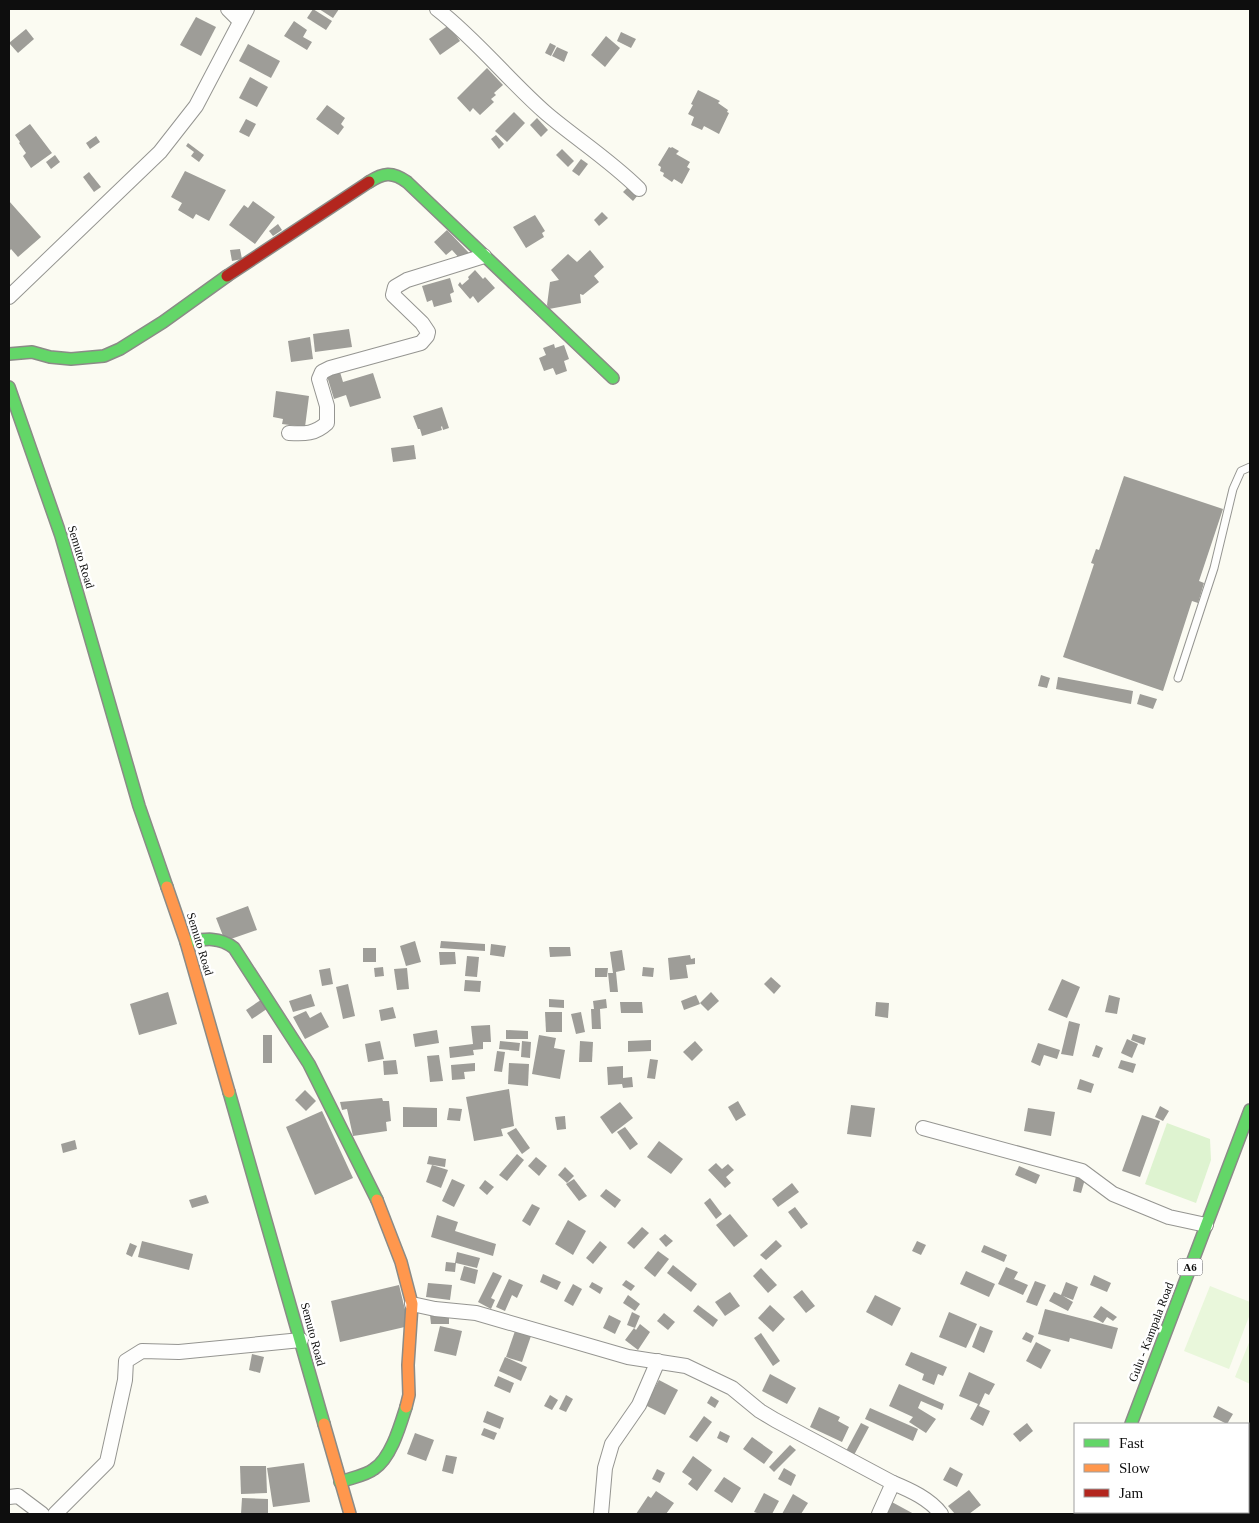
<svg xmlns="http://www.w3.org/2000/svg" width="1259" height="1523" font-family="'Times New Roman',serif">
	<rect width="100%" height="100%" fill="#fbfbf2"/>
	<path fill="#def3d0" d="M1167,1123L1210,1139L1211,1160L1196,1203L1145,1184Z"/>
	<g fill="#e9f7db">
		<path d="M1210,1286L1250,1302V1314L1229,1369L1184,1351Z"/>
		<path d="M1250,1340V1384L1235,1377Z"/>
	</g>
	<g fill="#9e9d98">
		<path d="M313,9L332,21L326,30L307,18Z"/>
		<path d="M319,9H339L333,18Z"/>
		<path d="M196,17L216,27L201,56L180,45Z"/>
		<path d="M294,21L307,30L303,37L312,42L307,50L284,36Z"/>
		<path d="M449,25L460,41L440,55L429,39Z"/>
		<path d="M26,29L34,39L18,53L9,43Z"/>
		<path d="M621,32L636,39L631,48L617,41Z"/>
		<path d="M606,36L620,48L605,67L591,55Z"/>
		<path d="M550,43L556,46L551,56L545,53Z"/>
		<path d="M248,44L280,61L271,78L239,61Z"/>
		<path d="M557,47L568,52L564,62L552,56Z"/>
		<path d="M487,68L503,85L494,93L496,95L491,99L494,102L480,115L473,108L470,112L457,98Z"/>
		<path d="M250,77L268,87L257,107L239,98Z"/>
		<path d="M698,90L720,101L718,103L728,110L727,112L729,113L719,134L704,126L702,130L691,125L694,117L688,114L693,105L691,104Z"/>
		<path d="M327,105L345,118L341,124L344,127L338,135L316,119Z"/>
		<path d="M514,112L525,123L507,142L495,131Z"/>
		<path d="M537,118L548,130L541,137L530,125Z"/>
		<path d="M246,119L256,124L249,137L239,132Z"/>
		<path d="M30,124L52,153L31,168L23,156L26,153L19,143L20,142L15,135Z"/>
		<path d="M496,135L504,144L499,149L491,139Z"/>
		<path d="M96,136L100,142L90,149L86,143Z"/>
		<path d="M188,143L204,155L199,162L191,156L194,152L186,146Z"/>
		<path d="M669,147L671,148L672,147L679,151L676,154L690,162L687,167L690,169L682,184L674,179L672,182L663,176L664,173L660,171L661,167L658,165Z"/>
		<path d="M562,149L574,161L568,167L556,155Z"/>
		<path d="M55,155L60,162L51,169L46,162Z"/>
		<path d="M581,159L588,164L579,176L572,171Z"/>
		<path d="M185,171L226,190L209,221L196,214L193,219L178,210L182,203L171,197Z"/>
		<path d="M89,172L101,187L94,192L83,177Z"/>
		<path d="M628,187L638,195L633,201L623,192Z"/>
		<path d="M9,201L41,237L18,257L11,249L9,252Z"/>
		<path d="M253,201L275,217L255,244L229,225L244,205L248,208Z"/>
		<path d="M602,212L608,218L599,226L594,220Z"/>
		<path d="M535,215L545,231L542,233L544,237L526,248L513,227Z"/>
		<path d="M278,224L282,230L273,236L269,231Z"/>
		<path d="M447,230L469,253L461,260L452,250L446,255L434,242Z"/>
		<path d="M240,249L242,259L232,261L230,250Z"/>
		<path d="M590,250L604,267L594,276L599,282L583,295L580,294L581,303L549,309L547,305L550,282L559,280L551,270L568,254L577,262Z"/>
		<path d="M475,270L483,279L485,277L495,288L478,303L473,296L470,299L458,285L460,282L462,285L469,279L468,277Z"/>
		<path d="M450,278L454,292L450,294L452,302L434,307L432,300L427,302L422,286Z"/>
		<path d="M349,329L352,347L315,352L313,334Z"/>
		<path d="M310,337L313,359L291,362L288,341Z"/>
		<path d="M554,344L555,348L564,345L569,359L564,361L567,371L556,375L553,368L544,371L539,358L546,355L543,348Z"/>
		<path d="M340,372L343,382L373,373L381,398L350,407L346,395L334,399L327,376Z"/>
		<path d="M276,391L309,396L305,427L282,424L283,419L273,417Z"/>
		<path d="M442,407L449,428L443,430L442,426L441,427L442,430L422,436L420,429H418L413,416Z"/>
		<path d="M414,445L416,459L393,462L391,448Z"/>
		<path d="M1124,476L1223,509L1199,581L1204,583L1198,603L1192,601L1163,691L1063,657L1094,564L1091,563L1096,549L1099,550Z"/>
		<path d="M1041,675L1050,678L1047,688L1038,686Z"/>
		<path d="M1058,677L1133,691L1131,704L1056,689Z"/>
		<path d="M1140,694L1157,699L1153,709L1137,704Z"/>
		<path d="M248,906L257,930L225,941L216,918Z"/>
		<path d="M415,941L421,962L406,966L400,946Z"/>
		<path d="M441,941L485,944V951L440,948Z"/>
		<path d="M491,944L506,946L504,957L490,955Z"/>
		<path d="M549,947H570L571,956L550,957Z"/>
		<rect x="363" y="948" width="13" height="14"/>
		<path d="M622,950L625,970L616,972L618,992H610L608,973H613L610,952Z"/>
		<path d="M439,952H455L456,964L440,965Z"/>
		<path d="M690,955L691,959L695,958V964L686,965L688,978L670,980L668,958Z"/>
		<path d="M467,956L479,957L477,977L465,976Z"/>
		<path d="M383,967L384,976L375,977L374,968Z"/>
		<path d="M643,967L654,968L653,977L642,976Z"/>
		<path d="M330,968L333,984L322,986L319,970Z"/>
		<path d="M407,968L409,989L397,990L394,969Z"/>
		<path d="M595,968H608L607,977H595Z"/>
		<path d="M771,977L781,986L774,994L764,984Z"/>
		<path d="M1062,979L1080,987L1067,1018L1048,1010Z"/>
		<path d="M465,980L481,981L480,992L464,991Z"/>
		<path d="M348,984L355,1016L343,1019L336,987Z"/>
		<path d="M168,992L177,1024L139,1035L130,1004Z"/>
		<path d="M711,992L719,1001L708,1011L700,1003Z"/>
		<path d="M311,994L315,1006L293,1012L289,1001Z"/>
		<path d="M268,995L274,1004L252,1019L246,1010Z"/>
		<path d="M696,995L700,1004L684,1010L681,1001Z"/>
		<path d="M1109,995L1120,998L1117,1014L1105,1012Z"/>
		<path d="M549,999L564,1000V1008L549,1007Z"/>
		<path d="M606,999L607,1008L600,1009L601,1029H592L591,1009H594L593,1001Z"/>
		<path d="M620,1002H642L643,1013H621Z"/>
		<path d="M876,1002L889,1003L888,1018L875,1016Z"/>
		<path d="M393,1007L396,1018L381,1021L379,1010Z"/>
		<path d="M306,1011L310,1018L321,1012L329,1027L305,1039L293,1017Z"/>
		<path d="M545,1012H562V1032H546Z"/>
		<path d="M581,1012L585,1032L576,1034L571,1014Z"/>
		<path d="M1069,1021L1080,1024L1073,1056L1061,1054Z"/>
		<path d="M490,1025L491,1042H483V1049L473,1050L474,1055L450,1058L449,1047L473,1044L471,1026Z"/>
		<path d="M437,1030L439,1043L415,1047L413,1034Z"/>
		<path d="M506,1030L528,1031V1039H506Z"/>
		<path d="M1133,1034L1146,1038L1144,1045L1131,1040Z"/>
		<rect x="263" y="1035" width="9" height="28"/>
		<path d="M539,1035L556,1038L554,1048L565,1050L560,1079L532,1074Z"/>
		<path d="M1127,1039L1138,1044L1132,1058L1121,1053Z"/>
		<path d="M651,1040V1051L628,1052V1041Z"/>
		<path d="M380,1041L384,1059L368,1062L365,1044Z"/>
		<path d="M500,1041L520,1043L519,1051L499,1049Z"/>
		<path d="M522,1041L531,1042L530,1058L521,1057Z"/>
		<path d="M580,1041L593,1042L592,1062H579Z"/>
		<path d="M695,1041L703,1050L692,1061L683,1052Z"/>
		<path d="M1038,1043L1060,1050L1057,1059L1044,1055L1040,1066L1031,1062Z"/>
		<path d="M1096,1045L1103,1048L1099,1058L1092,1056Z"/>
		<path d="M497,1051L505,1052L502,1072L494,1071Z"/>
		<path d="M439,1055L443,1081L430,1082L427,1056Z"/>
		<path d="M650,1059L658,1060L655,1079L647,1078Z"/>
		<path d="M396,1060L398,1074L384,1075L383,1061Z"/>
		<path d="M1121,1060L1136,1064L1133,1073L1118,1068Z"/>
		<path d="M475,1063V1071L464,1072L465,1079L452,1080L451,1065Z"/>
		<path d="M509,1063L529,1064L528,1086L508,1084Z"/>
		<path d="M623,1066V1078L632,1077L633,1087L623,1088L622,1084L608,1085L607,1067Z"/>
		<path d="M1080,1079L1094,1084L1091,1093L1077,1089Z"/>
		<path d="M509,1089L514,1126L501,1129L503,1136L474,1141L466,1097Z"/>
		<path d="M305,1090L316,1101L306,1111L295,1100Z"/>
		<path d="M382,1098L383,1101H389L391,1121L386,1122L387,1131L353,1136L347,1109L342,1110L340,1102Z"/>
		<path d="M738,1101L746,1115L736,1121L728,1107Z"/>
		<path d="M620,1102L633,1118L612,1134L600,1117Z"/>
		<path d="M851,1105L875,1108L871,1137L847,1134Z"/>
		<path d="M1160,1106L1169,1111L1163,1121L1155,1117Z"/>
		<path d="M403,1107L437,1108V1127H403Z"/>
		<path d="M449,1108L462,1109L460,1121L447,1120Z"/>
		<path d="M1028,1108L1055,1112L1051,1136L1024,1131Z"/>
		<path d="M322,1111L353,1178L315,1195L286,1127Z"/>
		<path d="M1142,1115L1160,1121L1140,1177L1122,1171Z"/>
		<path d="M565,1116L566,1129L557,1130L555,1117Z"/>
		<path d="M625,1127L638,1144L630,1150L617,1132Z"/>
		<path d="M516,1128L530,1148L522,1154L507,1133Z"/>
		<path d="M75,1140L77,1149L63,1153L61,1144Z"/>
		<path d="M659,1141L683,1159L671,1174L647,1157Z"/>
		<path d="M517,1154L524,1160L507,1181L499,1175Z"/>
		<path d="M429,1156L446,1159L445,1167L427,1164Z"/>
		<path d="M536,1157L547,1166L539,1176L528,1166Z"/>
		<path d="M716,1163L722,1169L728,1164L734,1170L726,1177L731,1183L725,1188L708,1170Z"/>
		<path d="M432,1165L448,1170L441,1188L426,1182Z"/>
		<path d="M1019,1166L1040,1175L1036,1184L1015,1175Z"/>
		<path d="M565,1167L574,1176L567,1183L558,1175Z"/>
		<path d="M1076,1176L1085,1179L1081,1193L1073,1191Z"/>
		<path d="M452,1179L465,1185L454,1207L442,1201Z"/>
		<path d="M574,1179L587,1196L579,1201L566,1184Z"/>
		<path d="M485,1180L494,1187L487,1195L479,1188Z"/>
		<path d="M792,1183L799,1192L778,1207L772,1199Z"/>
		<path d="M606,1189L621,1200L615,1208L600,1196Z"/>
		<path d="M206,1195L209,1203L192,1208L189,1200Z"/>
		<path d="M710,1198L722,1214L716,1219L704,1203Z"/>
		<path d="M532,1204L540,1208L530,1226L522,1221Z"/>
		<path d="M795,1207L808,1224L801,1229L788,1212Z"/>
		<path d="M730,1214L748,1236L734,1247L716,1225Z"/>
		<path d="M437,1215L458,1222L455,1231L496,1244L493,1256L431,1237Z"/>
		<path d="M568,1220L586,1231L573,1255L555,1244Z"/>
		<path d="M642,1227L649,1233L634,1249L627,1243Z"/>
		<path d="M665,1234L673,1241L666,1247L659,1239Z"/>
		<path d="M776,1240L782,1246L766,1260L760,1255Z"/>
		<path d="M142,1241L193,1254L189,1270L138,1257Z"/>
		<path d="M600,1241L607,1247L593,1264L586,1258Z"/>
		<path d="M917,1241L926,1245L921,1255L912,1251Z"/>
		<path d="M130,1243L137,1246L132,1257L126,1254Z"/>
		<path d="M984,1245L1007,1255L1004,1262L981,1252Z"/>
		<path d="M658,1251L669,1259L655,1277L644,1268Z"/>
		<path d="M457,1252L480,1258L477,1268L456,1263L455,1272L445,1271L446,1262L455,1263Z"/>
		<path d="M673,1265L697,1284L691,1292L667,1273Z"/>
		<path d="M464,1266L478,1270L475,1284L460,1280Z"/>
		<path d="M1006,1267L1018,1272L1014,1279L1028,1285L1023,1295L998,1284Z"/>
		<path d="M761,1268L777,1285L768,1293L753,1276Z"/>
		<path d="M966,1271L995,1284L989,1297L960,1284Z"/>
		<path d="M493,1272L502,1276L491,1298L495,1300L491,1309L478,1302Z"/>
		<path d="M543,1274L561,1282L557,1290L540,1282Z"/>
		<path d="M1094,1275L1111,1283L1107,1292L1090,1285Z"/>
		<path d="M509,1279L523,1285L517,1298L512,1295L505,1311L496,1307Z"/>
		<path d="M626,1280L635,1286L631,1291L622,1285Z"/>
		<path d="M1035,1281L1046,1285L1037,1306L1026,1302Z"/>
		<path d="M592,1282L603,1288L600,1294L589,1287Z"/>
		<path d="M1066,1282L1078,1287L1073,1300L1063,1296L1073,1302L1068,1311L1049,1301L1054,1292L1061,1295Z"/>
		<path d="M428,1283L452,1285L450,1300L426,1297Z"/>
		<path d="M573,1284L582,1289L573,1306L564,1301Z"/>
		<path d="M399,1285L409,1326L340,1342L331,1301Z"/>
		<path d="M802,1290L815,1306L806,1313L793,1297Z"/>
		<path d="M730,1292L740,1306L725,1316L715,1302Z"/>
		<path d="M628,1295L640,1304L635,1311L623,1303Z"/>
		<path d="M875,1295L901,1308L892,1326L866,1312Z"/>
		<path d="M698,1305L718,1320L713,1327L693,1311Z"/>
		<path d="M770,1305L785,1319L773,1332L758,1318Z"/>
		<path d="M1101,1306L1117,1317L1113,1321L1107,1317L1103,1323L1093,1317Z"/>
		<path d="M1045,1309L1118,1328L1112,1349L1070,1338L1069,1342L1038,1334Z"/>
		<path d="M632,1312L640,1316L635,1328L627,1325Z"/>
		<path d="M949,1312L977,1324L966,1348L939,1337Z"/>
		<path d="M664,1313L675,1322L668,1330L657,1321Z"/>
		<path d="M430,1315H449V1324H431Z"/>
		<path d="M609,1315L621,1321L615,1334L603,1328Z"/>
		<path d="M640,1324L650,1332L638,1350L625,1340L634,1328L636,1330Z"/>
		<path d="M440,1326L462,1331L456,1356L434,1351Z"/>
		<path d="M980,1326L993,1331L984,1353L972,1347Z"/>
		<path d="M515,1331L531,1336L522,1362L506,1357Z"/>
		<path d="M1026,1332L1034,1336L1031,1343L1022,1339Z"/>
		<path d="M761,1333L780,1361L773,1366L754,1338Z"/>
		<path d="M1036,1342L1051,1350L1041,1369L1026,1361Z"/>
		<path d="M911,1352L947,1367L943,1376L938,1374L934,1385L922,1380L924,1374L905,1365Z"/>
		<path d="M252,1354L264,1357L260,1373L249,1370Z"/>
		<path d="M505,1357L527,1367L521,1381L499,1371Z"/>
		<path d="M969,1372L995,1384L989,1395L985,1393L979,1406L990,1411L983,1426L970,1419L978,1404L959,1396Z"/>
		<path d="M770,1374L796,1388L787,1404L762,1391Z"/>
		<path d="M498,1376L514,1383L510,1393L494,1386Z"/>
		<path d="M659,1380L678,1390L665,1415L645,1405Z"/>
		<path d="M899,1384L944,1404L942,1410L921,1401L918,1408L936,1419L926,1433L909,1422L913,1417L889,1406Z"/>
		<path d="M550,1395L558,1400L552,1410L544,1406Z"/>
		<path d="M566,1395L573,1399L566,1412L559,1409Z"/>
		<path d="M711,1396L719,1401L715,1408L707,1403Z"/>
		<path d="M1218,1406L1233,1414L1227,1424L1213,1417Z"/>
		<path d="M819,1407L840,1417L838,1421L849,1427L842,1442L810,1427Z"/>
		<path d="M870,1408L918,1429L913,1441L865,1419Z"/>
		<path d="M487,1411L504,1418L500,1429L483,1422Z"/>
		<path d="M704,1416L712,1422L697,1442L689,1437Z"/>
		<path d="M861,1423L869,1427L854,1455L846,1451Z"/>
		<path d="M1027,1423L1033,1431L1020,1442L1013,1434Z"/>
		<path d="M484,1428L497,1433L494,1440L481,1435Z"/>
		<path d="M720,1431L730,1436L727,1443L717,1438Z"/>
		<path d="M415,1433L434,1440L426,1461L407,1454Z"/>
		<path d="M752,1437L773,1452L764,1464L743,1449Z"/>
		<path d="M790,1445L796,1450L774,1472L769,1467Z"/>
		<path d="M446,1455L457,1457L453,1474L442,1471Z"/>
		<path d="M693,1456L712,1470L697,1491L688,1484L692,1479L682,1472Z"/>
		<path d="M304,1463L310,1502L273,1507L267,1468Z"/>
		<path d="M240,1466H266L267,1493L241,1494Z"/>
		<path d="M950,1467L963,1474L957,1487L943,1480Z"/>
		<path d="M784,1468L796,1475L791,1486L778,1479Z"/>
		<path d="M657,1469L665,1473L660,1483L652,1479Z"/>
		<path d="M724,1477L741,1488L732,1503L714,1491Z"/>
		<path d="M969,1490L981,1505L969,1514H955L948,1506Z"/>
		<path d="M656,1491L674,1503L666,1514H636L648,1496L651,1498Z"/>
		<path d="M764,1493L779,1501L772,1514H760L754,1512Z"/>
		<path d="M793,1494L808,1503L801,1514H782Z"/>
		<path d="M242,1498L268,1499V1514H241Z"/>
		<path d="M890,1501L914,1514H883Z"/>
	</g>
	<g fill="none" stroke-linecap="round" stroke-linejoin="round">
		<defs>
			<path id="lane" d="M1178,678L1214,568L1233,489L1241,471L1250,467"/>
			<g id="street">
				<path d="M228,9L240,21"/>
				<path d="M437,9C477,40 509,81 547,114C578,140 611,161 639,189"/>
				<path d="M9,297L160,152L196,106L247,9"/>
				<path d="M289,433C305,434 315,434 327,423V406L319,379L322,372L330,368L421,343L427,336L428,332L422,323L393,295L395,287L407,280L484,256"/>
				<path d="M923,1128L1082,1171L1113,1194L1169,1217L1206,1225"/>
				<path d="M412,1304L435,1309L476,1313L628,1357L686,1366L732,1388L760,1411L775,1420L893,1483"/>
				<path d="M9,1497L18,1496L42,1514"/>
				<path d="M55,1514L107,1462L125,1380L126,1361L142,1351L179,1352L301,1340"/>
				<path d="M601,1514L605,1468L612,1444L639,1405L658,1361"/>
				<path d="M879,1514L893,1483C910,1490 930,1499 941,1514"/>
			</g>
			<g id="fast">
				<path d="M369,182C383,173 392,171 407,182L613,378"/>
				<path d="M9,354L32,352L50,357L71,359L104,356L120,349L163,322L227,276"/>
				<path d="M9,387L61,536L139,806L167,887"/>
				<path d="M186,942C204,939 219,936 234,948L309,1064L377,1200"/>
				<path d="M229,1092L324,1424"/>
				<path d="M1131,1424L1250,1110"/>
				<path d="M340,1482C350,1478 365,1476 374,1469C391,1458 400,1426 406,1407"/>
				<path d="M1097,1514L1098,1512"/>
			</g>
			<g id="slow">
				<path d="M167,887L186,942L229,1092"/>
				<path d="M377,1200L401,1262L412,1304L408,1365L409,1395L406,1407"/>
				<path d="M324,1424L350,1514"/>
			</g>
			<path id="jam" d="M227,276L369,182"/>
		</defs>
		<use href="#lane" stroke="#959591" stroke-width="9"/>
		<use href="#street" stroke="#959591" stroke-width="16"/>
		<use href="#fast" stroke="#8b8b87" stroke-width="14"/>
		<use href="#slow" stroke="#8b8b87" stroke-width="14"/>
		<use href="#jam" stroke="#8b8b87" stroke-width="14"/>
		<use href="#lane" stroke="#fefefd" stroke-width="7"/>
		<use href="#street" stroke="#fefefd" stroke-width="14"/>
		<use href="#fast" stroke="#63d668" stroke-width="11"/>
		<use href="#slow" stroke="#ff974d" stroke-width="11"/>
		<use href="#jam" stroke="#b3261e" stroke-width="11"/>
	</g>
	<g text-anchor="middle" stroke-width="5" stroke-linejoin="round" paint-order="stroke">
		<rect fill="#fff" stroke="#565656" stroke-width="1" x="1177.5" y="1258.5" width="25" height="17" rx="4"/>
		<g font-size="11" font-weight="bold" fill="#0e0e0e">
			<text x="1190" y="1271">A6</text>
		</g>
		<g font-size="12" fill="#0e0e0e" stroke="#fff">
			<text transform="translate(81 557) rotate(73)" y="4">Semuto Road</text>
			<text transform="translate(200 944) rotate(73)" y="4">Semuto Road</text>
			<text transform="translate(1151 1332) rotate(-69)" y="4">Gulu - Kampala Road</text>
			<text transform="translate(313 1334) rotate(75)" y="4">Semuto Road</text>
		</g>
	</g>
	<rect width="1259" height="1523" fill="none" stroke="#0e0e0e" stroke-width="20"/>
	<rect x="1074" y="1423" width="175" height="90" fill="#ffffff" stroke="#9f9f9f"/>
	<rect x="1084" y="1439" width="25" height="8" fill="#63d668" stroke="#9f9f9f"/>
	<text x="1119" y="1448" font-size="15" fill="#0e0e0e">Fast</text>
	<rect x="1084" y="1464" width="25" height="8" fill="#ff974d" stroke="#9f9f9f"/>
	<text x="1119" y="1473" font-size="15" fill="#0e0e0e">Slow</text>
	<rect x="1084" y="1489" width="25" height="8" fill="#b3261e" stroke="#9f9f9f"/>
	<text x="1119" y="1498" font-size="15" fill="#0e0e0e">Jam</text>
</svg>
